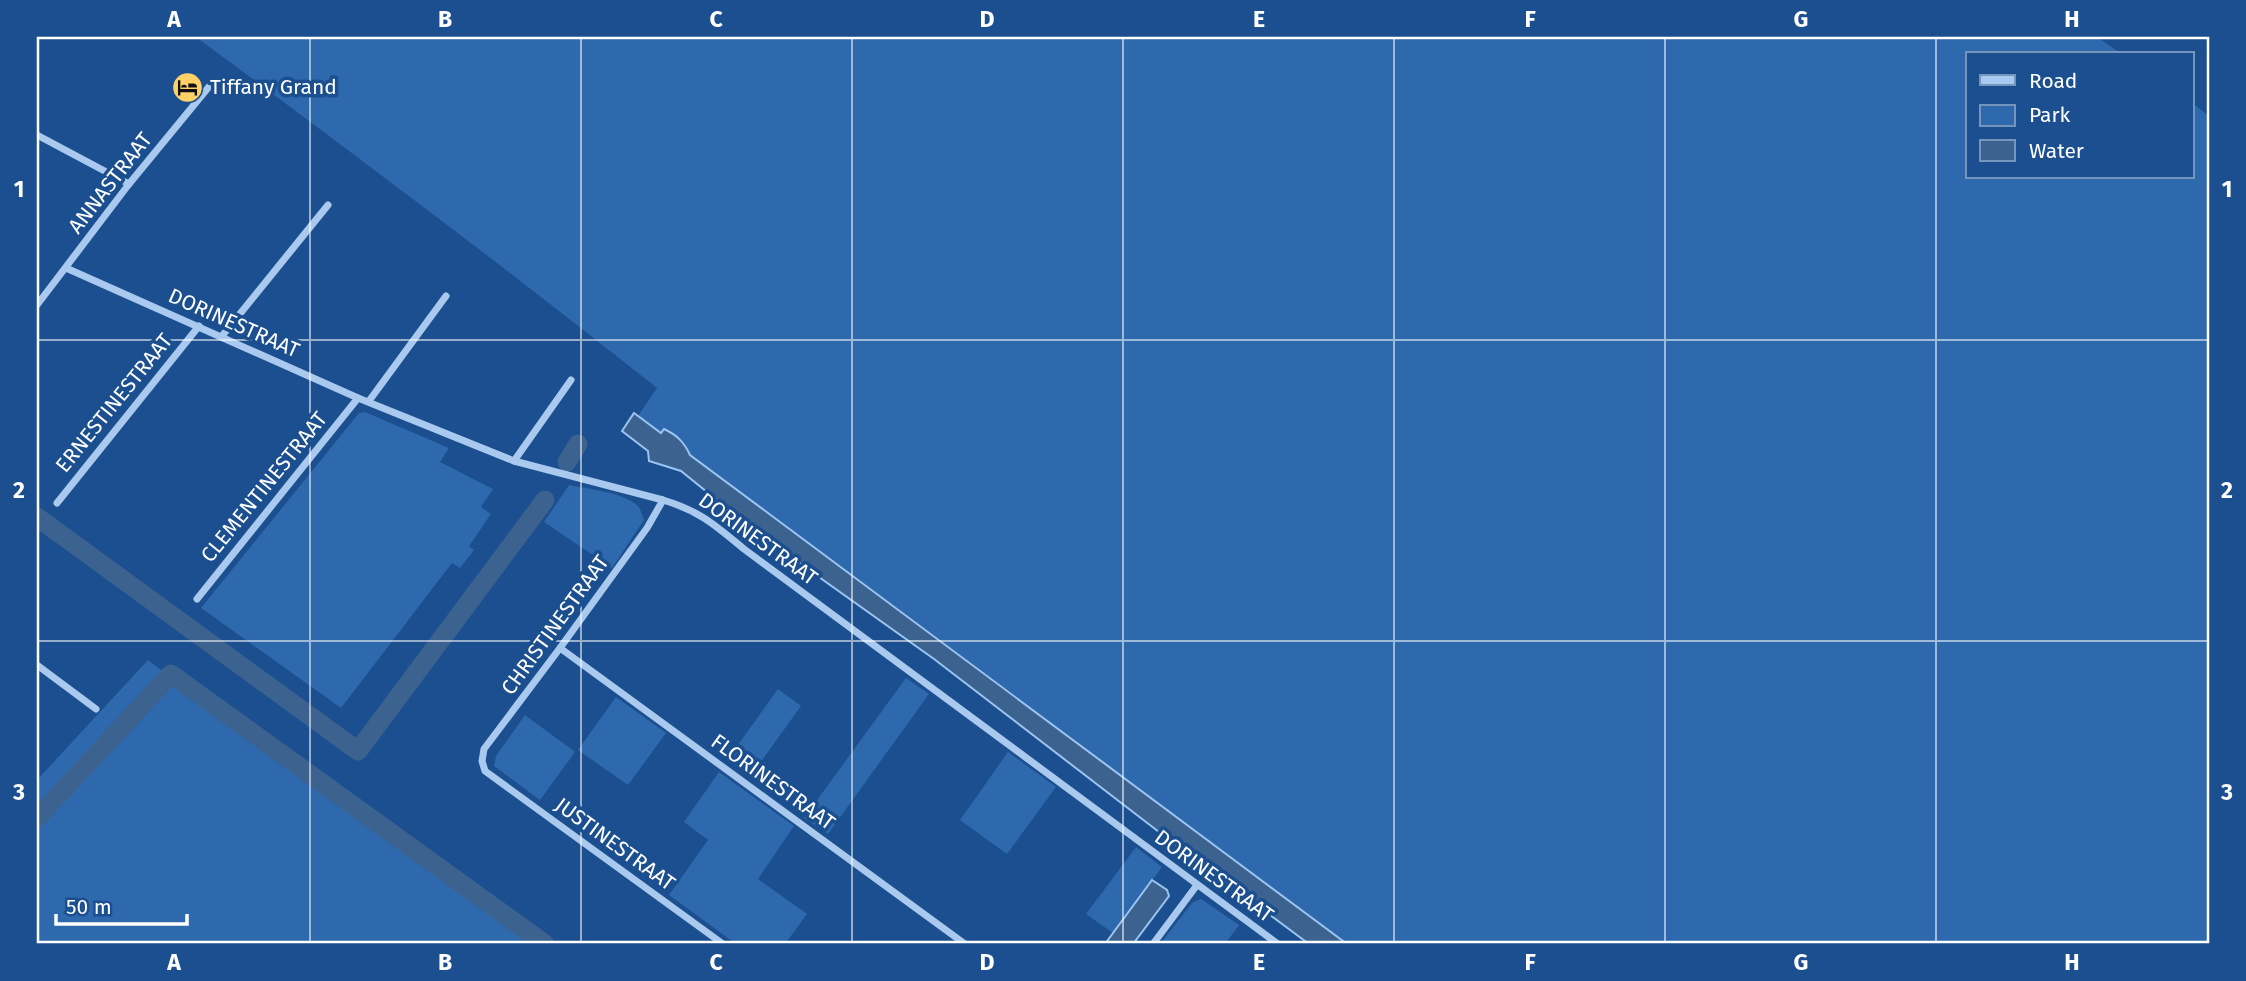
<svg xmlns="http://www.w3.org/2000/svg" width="2246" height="981" font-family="'Fira Sans',sans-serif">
	<rect width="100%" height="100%" fill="#1b4f8f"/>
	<g fill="#2e69ad">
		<path d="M196,37H2097L2122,54H1968V177H2192V103L2209,116V944H1344L690,455L684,442L662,433L638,416L657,388C506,268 352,152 196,37Z"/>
		<path d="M365,412L449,448L440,462L493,489L481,507L491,514L469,546L474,550L460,568L452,563L341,708L201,608L359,413Z"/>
		<path d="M569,485C588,489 622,492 637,505C641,509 642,515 644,520L612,568L544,522Z"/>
		<path d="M148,660L397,848L530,944H37V780Z"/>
		<path d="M906,678L929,694L828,834L804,818Z"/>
		<path d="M778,689L801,706L750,777L727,760Z"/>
		<path d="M616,697L666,733L628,785L578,750Z"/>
		<path d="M525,715L575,752L540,800L494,766L496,756Z"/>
		<path d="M1008,752L1056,787L1007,854L960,820Z"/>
		<path d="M719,772L794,826L758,879L807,914L785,944H736L669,895L708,840L684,822Z"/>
		<path d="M1136,847L1162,867L1113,933L1086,914Z"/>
		<path d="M1201,899L1239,925L1225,944H1160L1192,903Z"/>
	</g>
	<g fill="#3c6290" stroke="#9cc4f0" stroke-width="2">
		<path d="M634,413L661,433L664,429C677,435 684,442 690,455L1347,944H1309L1172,842L934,659L760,535L681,471L649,461L648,451L622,431Z"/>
		<path d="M1152,880L1167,890L1169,896L1133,944H1105Z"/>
	</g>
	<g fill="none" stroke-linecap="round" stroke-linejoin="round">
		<g stroke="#3c6290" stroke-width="19">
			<path d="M567,462L578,444"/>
			<path d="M37,517L358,751L545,500"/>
			<path d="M37,818L171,674L545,944"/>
		</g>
		<g stroke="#a9c9ee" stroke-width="7">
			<path d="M37,135L129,184"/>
			<path d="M66,268L358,398L514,461L663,500C700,511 715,525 744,549L1278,944"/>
			<path d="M37,305L129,184L212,83"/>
			<path d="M222,336L328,205"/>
			<path d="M369,401L446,296"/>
			<path d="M514,461L571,380"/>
			<path d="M663,500L647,528L560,648L484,749L482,761L485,771L723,944"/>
			<path d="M57,503L199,326"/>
			<path d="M197,599L358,398"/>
			<path d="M560,648L965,944"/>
			<path d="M37,665L96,709"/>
			<path d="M1153,944L1197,885"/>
		</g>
	</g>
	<path fill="none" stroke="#fff" stroke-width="2" stroke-opacity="0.55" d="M310,37V944M581,37V944M852,37V944M1123,37V944M1394,37V944M1665,37V944M1936,37V944M37,340H2209M37,641H2209"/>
	<defs>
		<symbol id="hotel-disc" viewBox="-11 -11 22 22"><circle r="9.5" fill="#ffd166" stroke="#1b4f8f"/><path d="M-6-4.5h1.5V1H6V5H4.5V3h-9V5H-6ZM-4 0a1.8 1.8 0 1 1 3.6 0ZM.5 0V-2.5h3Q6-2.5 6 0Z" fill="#111"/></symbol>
	</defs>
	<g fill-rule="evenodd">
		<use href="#hotel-disc" x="170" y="70" width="35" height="35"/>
	</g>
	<g text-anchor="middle" stroke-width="7" stroke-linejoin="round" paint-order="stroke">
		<g font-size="21" fill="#fff" stroke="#1b4f8f" text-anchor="start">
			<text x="210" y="94">Tiffany Grand</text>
		</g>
		<g font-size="21" fill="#fff" stroke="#1b4f8f">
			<text transform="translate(110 183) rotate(-52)" y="7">ANNASTRAAT</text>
			<text transform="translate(234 323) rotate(24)" y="7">DORINESTRAAT</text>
			<text transform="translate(114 403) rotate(-51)" y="7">ERNESTINESTRAAT</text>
			<text transform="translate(264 487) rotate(-51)" y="7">CLEMENTINESTRAAT</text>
			<text transform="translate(758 539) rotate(36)" y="7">DORINESTRAAT</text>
			<text transform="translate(555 625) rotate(-54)" y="7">CHRISTINESTRAAT</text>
			<text transform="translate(773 782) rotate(36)" y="7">FLORINESTRAAT</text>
			<text transform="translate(615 844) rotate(36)" y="7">JUSTINESTRAAT</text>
			<text transform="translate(1214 876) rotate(36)" y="7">DORINESTRAAT</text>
		</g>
	</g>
	<rect width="2246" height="981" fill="none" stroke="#1b4f8f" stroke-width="77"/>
	<rect x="1966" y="52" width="228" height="126" fill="#1b4f8f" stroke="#7695bc" stroke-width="2"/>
	<rect x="1980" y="75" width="35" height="10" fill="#a9c9ee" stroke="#7695bc" stroke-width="2"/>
	<text x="2029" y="88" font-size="21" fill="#ffffff">Road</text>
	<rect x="1980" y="105" width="35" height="21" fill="#2e69ad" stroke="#7695bc" stroke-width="2"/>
	<text x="2029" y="122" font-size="21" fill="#ffffff">Park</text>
	<rect x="1980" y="140" width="35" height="21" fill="#3c6290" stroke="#7695bc" stroke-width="2"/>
	<text x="2029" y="158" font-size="21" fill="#ffffff">Water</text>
	<path d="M56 914v10h131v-10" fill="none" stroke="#ffffff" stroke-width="3.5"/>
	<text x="66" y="914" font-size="21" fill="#ffffff" stroke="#1b4f8f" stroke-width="5" paint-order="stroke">50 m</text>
	<rect x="38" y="38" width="2170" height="904" fill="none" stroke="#fff" stroke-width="2.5"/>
	<g font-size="23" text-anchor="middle" font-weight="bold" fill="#fff">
		<text x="174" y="27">A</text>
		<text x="445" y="27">B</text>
		<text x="716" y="27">C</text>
		<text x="987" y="27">D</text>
		<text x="1259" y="27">E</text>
		<text x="1530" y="27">F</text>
		<text x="1801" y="27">G</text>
		<text x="2072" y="27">H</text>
		<text x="19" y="197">1</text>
		<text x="2227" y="197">1</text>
		<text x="19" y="498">2</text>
		<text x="2227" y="498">2</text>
		<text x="19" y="800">3</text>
		<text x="2227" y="800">3</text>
		<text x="174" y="970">A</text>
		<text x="445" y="970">B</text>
		<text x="716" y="970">C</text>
		<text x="987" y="970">D</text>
		<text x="1259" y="970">E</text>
		<text x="1530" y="970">F</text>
		<text x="1801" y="970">G</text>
		<text x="2072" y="970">H</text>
	</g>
</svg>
